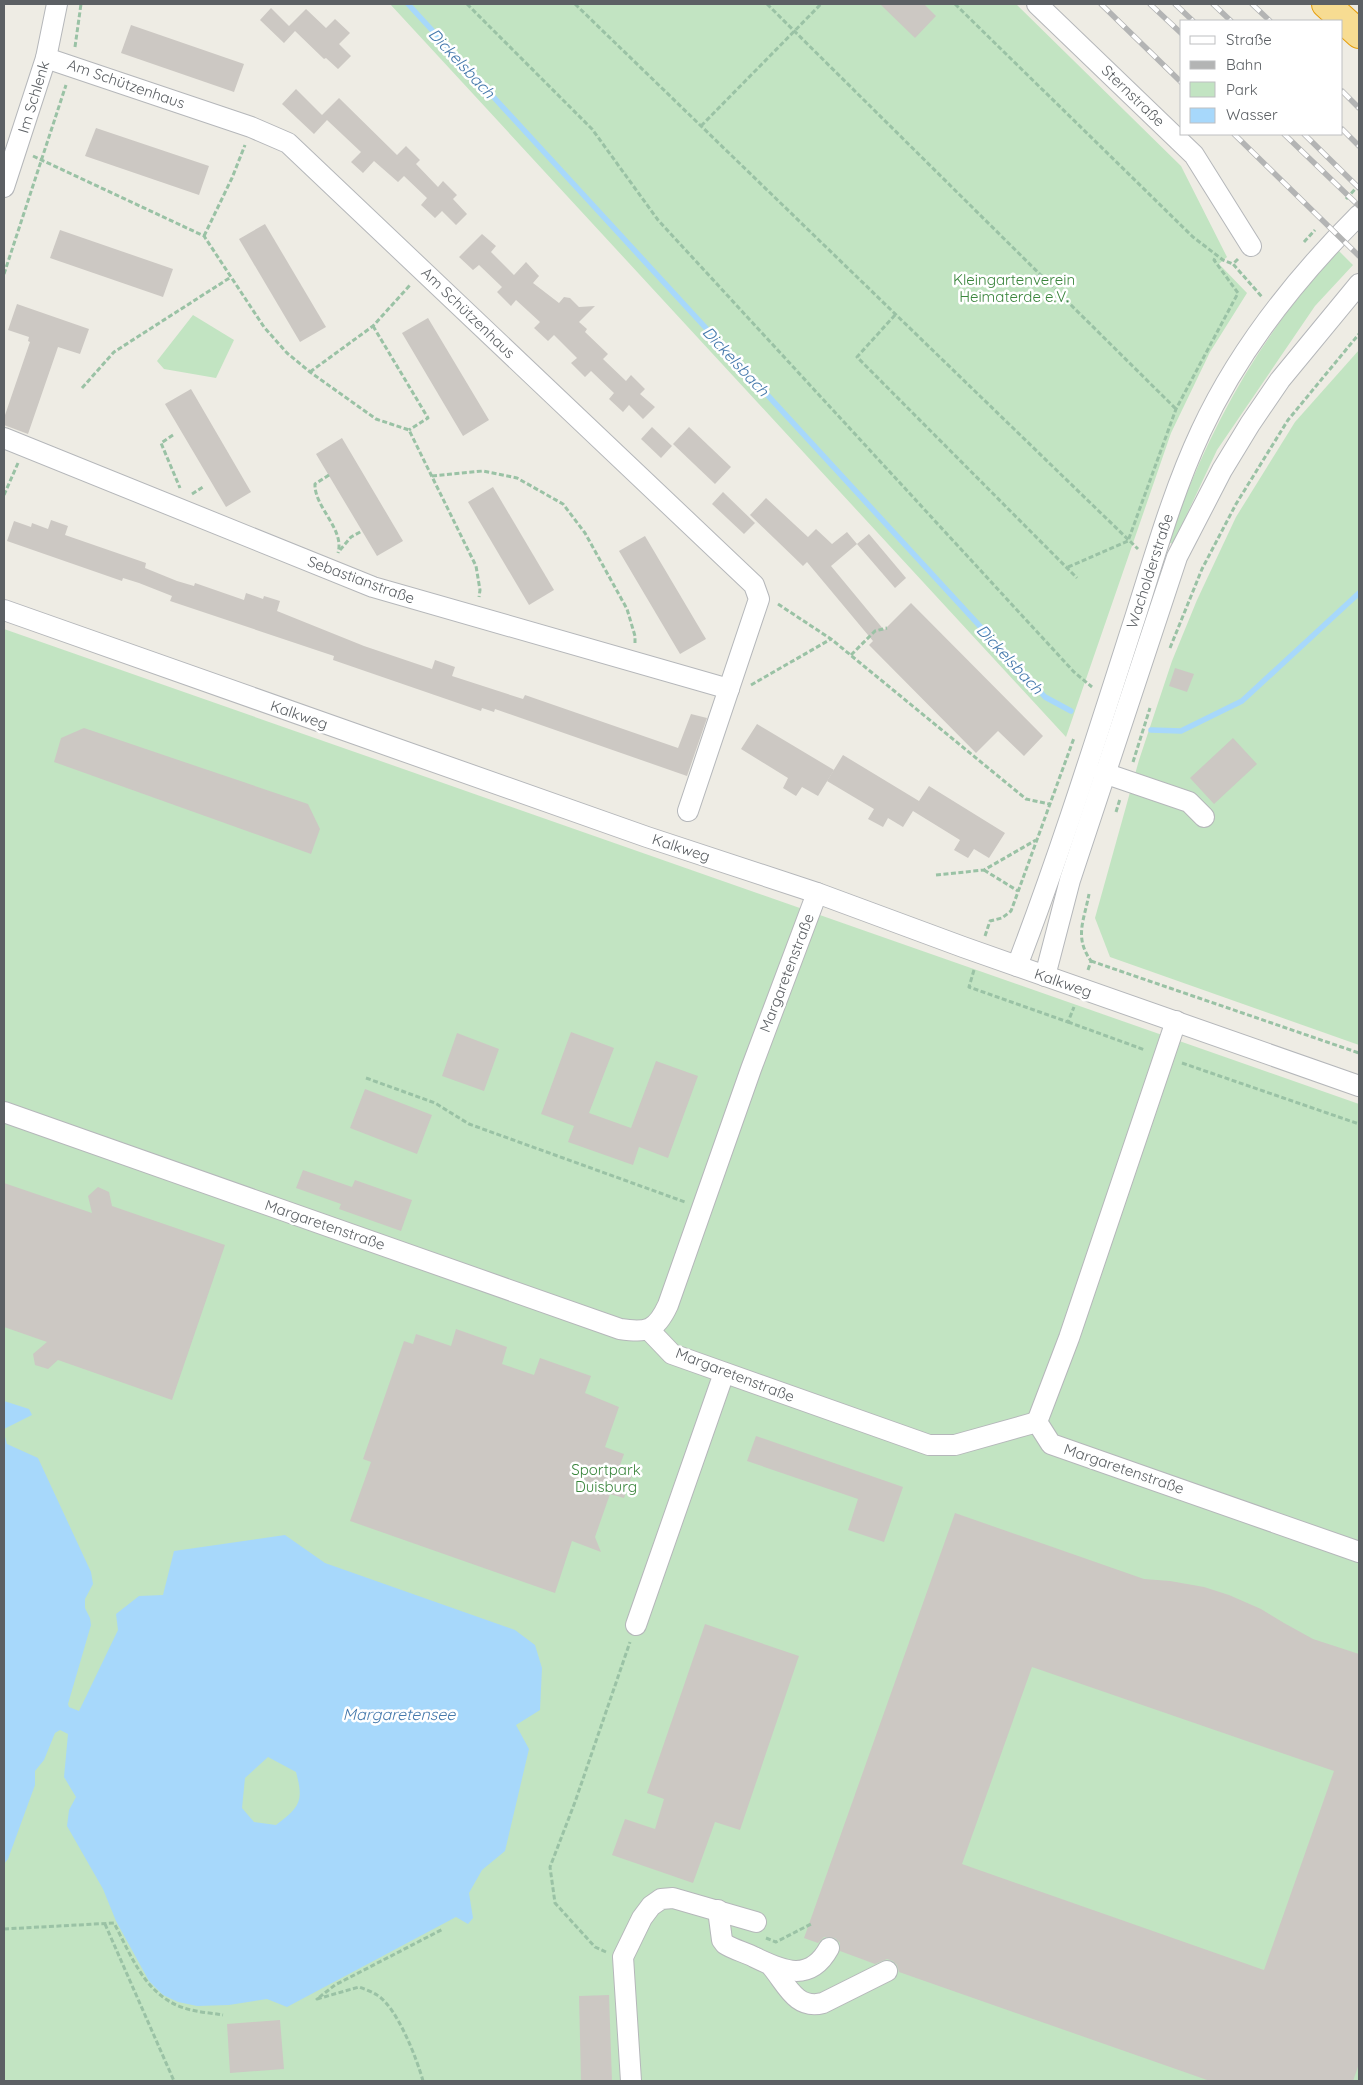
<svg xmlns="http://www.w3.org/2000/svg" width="1363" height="2085" font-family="Quicksand,sans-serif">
	<rect width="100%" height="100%" fill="#eeece4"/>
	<g fill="#c2e4c2">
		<path d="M390,4H1016L1181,166L1227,257L1219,264L1247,293L1210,352L1171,433L1066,737Z"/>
		<path d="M1339,251L1353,265L1315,306L1217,450L1173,544L1168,542C1208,430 1257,338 1339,251Z"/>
		<path d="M193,315L234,340L216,378L164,369L157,361Z"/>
		<path d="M1359,350V1045L1110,957L1095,918L1139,760L1172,661L1197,600L1236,517L1295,422Z"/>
		<path d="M4,629L1359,1104V2081H4Z"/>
	</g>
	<g fill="#a7d8fb" fill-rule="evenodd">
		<path d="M4,1401L29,1409L32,1415L4,1429Z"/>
		<path d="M4,1433L7,1444L38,1458L91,1572L93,1584L85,1599V1608L90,1618L91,1625L68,1704L69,1707L79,1711L118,1630L116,1614L139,1596L163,1595L174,1551L285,1535L325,1563L515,1630L535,1645L542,1668L540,1710L516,1725L529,1749L505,1851L482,1870L469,1893L473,1918L468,1924L456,1917L287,2007L267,1999L229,2005L197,2006L178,2002L163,1995L149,1981L116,1921L103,1889L67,1826L69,1810L76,1797L64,1777L68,1734L60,1730L55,1733L44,1760L35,1771V1785L8,1859L4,1864ZM268,1757L296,1772C304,1801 300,1807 276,1825L254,1822L242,1808L245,1778Z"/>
	</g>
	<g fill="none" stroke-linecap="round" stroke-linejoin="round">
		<g stroke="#a7d8fb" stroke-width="5.5">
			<path d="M408,4L1045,697L1071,711"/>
			<path d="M1151,730L1181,731L1242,701L1359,593"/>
		</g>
	</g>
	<g fill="#ccc8c3" fill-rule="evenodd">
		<path d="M880,4H924L936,16L915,38Z"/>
		<path d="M271,8L289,26L306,9L326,28L335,19L350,33L339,44L351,56L338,69L326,58L324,59L295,31L284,43L260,20Z"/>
		<path d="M131,25L244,64L234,92L121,53Z"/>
		<path d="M296,89L322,115L339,98L397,155L406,146L420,160L416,164L438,187L443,181L457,195L453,199L467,214L456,225L442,211L435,218L421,205L427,198L404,176L398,182L374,161L363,173L351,162L361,152L327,120L314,134L282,104Z"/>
		<path d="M96,128L209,166L199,195L85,156Z"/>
		<path d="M265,224L326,327L300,342L239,239Z"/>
		<path d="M60,230L173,269L163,297L50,258Z"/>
		<path d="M482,234L496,246L491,252L514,275L526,262L539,276L533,283L559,303L564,297L570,298L579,307L595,306L579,322L587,329L585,332L608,354L603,359L626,381L631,375L645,389L640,394L655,407L643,419L629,405L623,412L609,399L614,393L591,371L585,377L571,363L577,358L554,335L548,341L534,328L540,322L516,300L511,306L497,292L502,287L479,265L473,270L459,257Z"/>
		<path d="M17,304L89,329L80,354L58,347L28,434L4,425V418L30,342L28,341L29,337L8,330Z"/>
		<path d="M428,318L489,420L463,436L402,333Z"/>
		<path d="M191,389L251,492L226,507L165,404Z"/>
		<path d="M652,427L672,446L661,458L641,439Z"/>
		<path d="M689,427L731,467L715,484L673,444Z"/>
		<path d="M342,438L403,541L377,556L316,454Z"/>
		<path d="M493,487L554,590L529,605L468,502Z"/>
		<path d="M723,492L755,523L744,534L712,504Z"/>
		<path d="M766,498L808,537L816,529L832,544L847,532L857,544L831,566L884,630L911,603L1043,736L1024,756L998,731L976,753L869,645L873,641L807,562L803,566L750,515Z"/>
		<path d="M51,520L68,526L65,535L146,563L145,568L177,581L194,586L195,583L244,600L246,593L263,599L264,596L280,601L277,611L364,646L432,669L435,660L455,667L452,676L523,699L525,695L678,748L691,714L707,718L687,776L495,709L494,712L482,708L481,711L333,660L334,656L322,652L170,601L172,596L139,583L123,578L122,581L7,541L14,521L31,527L32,523L48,529Z"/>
		<path d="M869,534L906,578L895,588L857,544Z"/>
		<path d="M645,536L706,639L680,654L619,551Z"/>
		<path d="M1175,668L1194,674L1187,692L1169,686Z"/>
		<path d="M757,724L834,770L818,796L802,787L796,796L783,788L788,778L741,749Z"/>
		<path d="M84,728L308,804L320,829L311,854L54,762L61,738Z"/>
		<path d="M1233,738L1257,764L1214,804L1190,778Z"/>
		<path d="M843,755L919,801L929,786L1005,833L989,858L974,849L968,858L954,850L960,840L913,811L903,827L888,818L883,827L868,819L874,809L827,781Z"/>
		<path d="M571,1032L614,1048L589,1113L631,1128L656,1061L698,1076L668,1158L639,1147L633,1165L568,1142L574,1126L541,1114Z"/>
		<path d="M457,1033L499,1049L484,1091L442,1076Z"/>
		<path d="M365,1089L432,1115L417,1154L350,1128Z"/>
		<path d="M303,1170L352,1187L355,1180L412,1200L401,1231L339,1209L341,1204L296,1188Z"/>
		<path d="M4,1183L92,1213L88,1196L98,1187L109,1192L112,1206L225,1245L172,1400L58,1360L48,1369L35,1365L33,1354L47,1342L4,1327Z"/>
		<path d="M456,1329L507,1347L502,1364L534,1375L540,1358L591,1376L585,1393L619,1407L605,1447L624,1454L619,1468L633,1472L624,1498L610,1494L595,1537L601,1552L572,1541L555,1593L350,1521L371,1462L363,1459L404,1341L413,1344L416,1334L451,1346Z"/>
		<path d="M756,1436L903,1487L884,1542L848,1530L858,1499L747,1461Z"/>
		<path d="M955,1513L1144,1579L1170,1581L1204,1587L1229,1595L1261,1609L1284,1623L1313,1639L1359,1654V2064L1353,2081H1210L899,1972L897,1965L893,1961L887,1959L875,1964L840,1951V1943L835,1938L824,1937L818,1943L804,1938ZM1032,1667L1334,1771L1264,1970L962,1864Z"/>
		<path d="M705,1624L799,1656L740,1830L715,1822L693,1883L612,1855L625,1819L655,1829L664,1799L647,1793Z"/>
		<path d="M609,1995L612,2081H581L579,1996Z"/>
		<path d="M280,2020L284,2069L230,2073L227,2024Z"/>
	</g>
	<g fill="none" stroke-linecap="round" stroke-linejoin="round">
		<defs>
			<g id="minor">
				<path d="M1037,4L1194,155L1251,246"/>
				<path d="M46,58L251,127L288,143L754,585L759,599L688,811"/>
				<path d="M4,187L46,58L57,4"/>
				<path d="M4,438L373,587L729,689"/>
				<path d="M4,610L647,837L817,893L963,947L1359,1086"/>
				<path d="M1104,773L1189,802L1204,817"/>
				<path d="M1017,966C1060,854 1096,739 1133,624C1154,559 1172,493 1201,431C1239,349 1296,278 1359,215"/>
				<path d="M1045,976L1070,880L1177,557L1222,470L1250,424L1280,380L1359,284"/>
				<path d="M4,1112L620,1329C647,1333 656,1331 668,1305L751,1069L817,893"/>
				<path d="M649,1330L672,1354L929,1445H955L1037,1422L1051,1444L1359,1552"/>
				<path d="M1037,1422L1069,1338L1176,1021"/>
				<path d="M636,1625L724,1373"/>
				<path d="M718,1910L722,1940L725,1944C734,1950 745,1952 754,1957C783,1971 810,1983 829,1948"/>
				<path d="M772,1967C787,1985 796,2010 823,2003L887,1971"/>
				<path d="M631,2081L623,1957L642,1918L651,1906L661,1899L673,1898L756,1922"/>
			</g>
			<path id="highway" d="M1326,4L1359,34"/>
		</defs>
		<use href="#minor" stroke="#b5b7ba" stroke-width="22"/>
		<use href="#highway" stroke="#e69e0c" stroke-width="30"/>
		<g stroke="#9ac2a5" stroke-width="3" stroke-dasharray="5 2.5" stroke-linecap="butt">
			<path d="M467,4L592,129L658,220L1074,672L1092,687"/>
			<path d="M575,4L1138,549"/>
			<path d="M767,4L1176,409"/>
			<path d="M955,4L1193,237L1223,260L1233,264"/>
			<path d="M75,47L81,4"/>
			<path d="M701,126L821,4"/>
			<path d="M33,156L204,236L264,327L287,353L310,372L376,419L409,430L476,566L480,590L479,597"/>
			<path d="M1346,199L1359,185"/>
			<path d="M204,236L232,178L245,145"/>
			<path d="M1304,242L1315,230"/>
			<path d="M1238,259L1233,264L1262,297"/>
			<path d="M4,274L66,85"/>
			<path d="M895,315L857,357L1077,578"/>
			<path d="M373,326L428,418L409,430"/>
			<path d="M310,372L373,326L411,284"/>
			<path d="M82,388L114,352L231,277"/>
			<path d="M173,435L161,443L180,488"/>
			<path d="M329,475L315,484C314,507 345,529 338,553"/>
			<path d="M432,476L483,471L517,478L563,504L585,533L627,609L635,636V643"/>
			<path d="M192,494L203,487"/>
			<path d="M4,495L18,463"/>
			<path d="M340,550L351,537L362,531"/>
			<path d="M1068,567L1128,541L1176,409L1238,293L1214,260L1217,255"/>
			<path d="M778,604L831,639L1026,799L1049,804"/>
			<path d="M1170,648L1202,569L1236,504L1288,420L1359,334"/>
			<path d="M851,655L875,631L887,628"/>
			<path d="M751,685L831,639"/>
			<path d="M1133,762L1150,708"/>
			<path d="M1116,812L1120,799"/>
			<path d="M984,870L1018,891"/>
			<path d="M936,875L984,870L1036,840"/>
			<path d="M985,936L990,921L1002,918L1011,911L1074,738"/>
			<path d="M1091,961L1359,1053"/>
			<path d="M974,970L969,987L1068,1022L1074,1007"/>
			<path d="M1088,970L1091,961C1074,937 1084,921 1089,894"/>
			<path d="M1068,1022L1145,1050"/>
			<path d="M1182,1063L1359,1124"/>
			<path d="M366,1078L435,1103L469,1124L685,1202"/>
			<path d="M105,1924L174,2081"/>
			<path d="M4,1929L114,1923C132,1957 145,1995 184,2008C196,2012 211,2013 223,2015"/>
			<path d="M766,1938L776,1942L813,1923"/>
			<path d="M606,1952L595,1947L555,1903L550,1867L575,1802L630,1642"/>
			<path d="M423,2081C417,2059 397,2007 377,1995C372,1992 365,1989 359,1987L317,1999L335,1985L443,1929"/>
		</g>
		<use href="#minor" stroke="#fff" stroke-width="20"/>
		<use href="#highway" stroke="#f7dc92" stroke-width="28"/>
		<defs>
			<g id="rail">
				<path d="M1101,4L1182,83"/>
				<path d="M1150,4L1182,34"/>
				<path d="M1175,4L1193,21"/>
				<path d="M1213,4L1231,21"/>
				<path d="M1252,4L1270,21"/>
				<path d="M1342,91L1359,108"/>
				<path d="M1342,129L1359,146"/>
				<path d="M1234,134L1359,256"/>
				<path d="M1284,134L1359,206"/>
				<path d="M1304,134L1359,188"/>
			</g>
		</defs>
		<use href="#rail" stroke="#b3b4b4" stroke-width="5.5"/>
		<use href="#rail" stroke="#fff" stroke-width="4" stroke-dasharray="11" stroke-linecap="butt"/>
	</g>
	<g text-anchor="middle" stroke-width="5" stroke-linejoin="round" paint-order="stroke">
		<g font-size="15" fill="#5c6064" stroke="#fff">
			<text transform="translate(126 84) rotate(19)" y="5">Am Schützenhaus</text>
			<text transform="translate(1133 96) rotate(44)" y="5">Sternstraße</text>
			<text transform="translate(34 97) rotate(-73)" y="5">Im Schlenk</text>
			<text transform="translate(468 313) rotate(44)" y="5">Am Schützenhaus</text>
			<text transform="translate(1150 571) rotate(-72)" y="5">Wacholderstraße</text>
			<text transform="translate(361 580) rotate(20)" y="5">Sebastianstraße</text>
			<text transform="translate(299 715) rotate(19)" y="5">Kalkweg</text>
			<text transform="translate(681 848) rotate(18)" y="5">Kalkweg</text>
			<text transform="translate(787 973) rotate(-69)" y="5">Margaretenstraße</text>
			<text transform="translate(1063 983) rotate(19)" y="5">Kalkweg</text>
			<text transform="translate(325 1225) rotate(19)" y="5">Margaretenstraße</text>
			<text transform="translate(735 1375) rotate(21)" y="5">Margaretenstraße</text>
			<text transform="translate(1124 1469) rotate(19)" y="5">Margaretenstraße</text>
		</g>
		<g font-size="15" fill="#3a853c" stroke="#fff">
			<text x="1014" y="285">Kleingartenverein<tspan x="1014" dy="17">Heimaterde e.V.</tspan></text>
			<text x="606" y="1475">Sportpark<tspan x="606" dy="17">Duisburg</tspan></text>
		</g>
		<g font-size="16" font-style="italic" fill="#4579ac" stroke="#fff">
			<text transform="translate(462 63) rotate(47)" y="6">Dickelsbach</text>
			<text transform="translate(736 361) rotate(47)" y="6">Dickelsbach</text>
			<text transform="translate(1010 659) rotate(47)" y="6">Dickelsbach</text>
			<text x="399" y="1720">Margaretensee</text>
		</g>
	</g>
	<rect width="1363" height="2085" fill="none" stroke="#5c6064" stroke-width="10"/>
	<rect x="1180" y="20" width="162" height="115" fill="#ffffff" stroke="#bebfc1"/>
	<rect x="1190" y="36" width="25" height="8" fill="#ffffff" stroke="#bebfc1"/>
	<text x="1226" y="45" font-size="15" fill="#5c6064">Straße</text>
	<rect x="1190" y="61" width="25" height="8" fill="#b3b4b4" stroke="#bebfc1"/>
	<text x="1226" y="70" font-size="15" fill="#5c6064">Bahn</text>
	<rect x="1190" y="82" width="25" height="15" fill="#c2e4c2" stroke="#bebfc1"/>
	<text x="1226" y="95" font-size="15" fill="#5c6064">Park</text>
	<rect x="1190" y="108" width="25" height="15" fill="#a7d8fb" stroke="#bebfc1"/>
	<text x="1226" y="120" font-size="15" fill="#5c6064">Wasser</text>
</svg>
